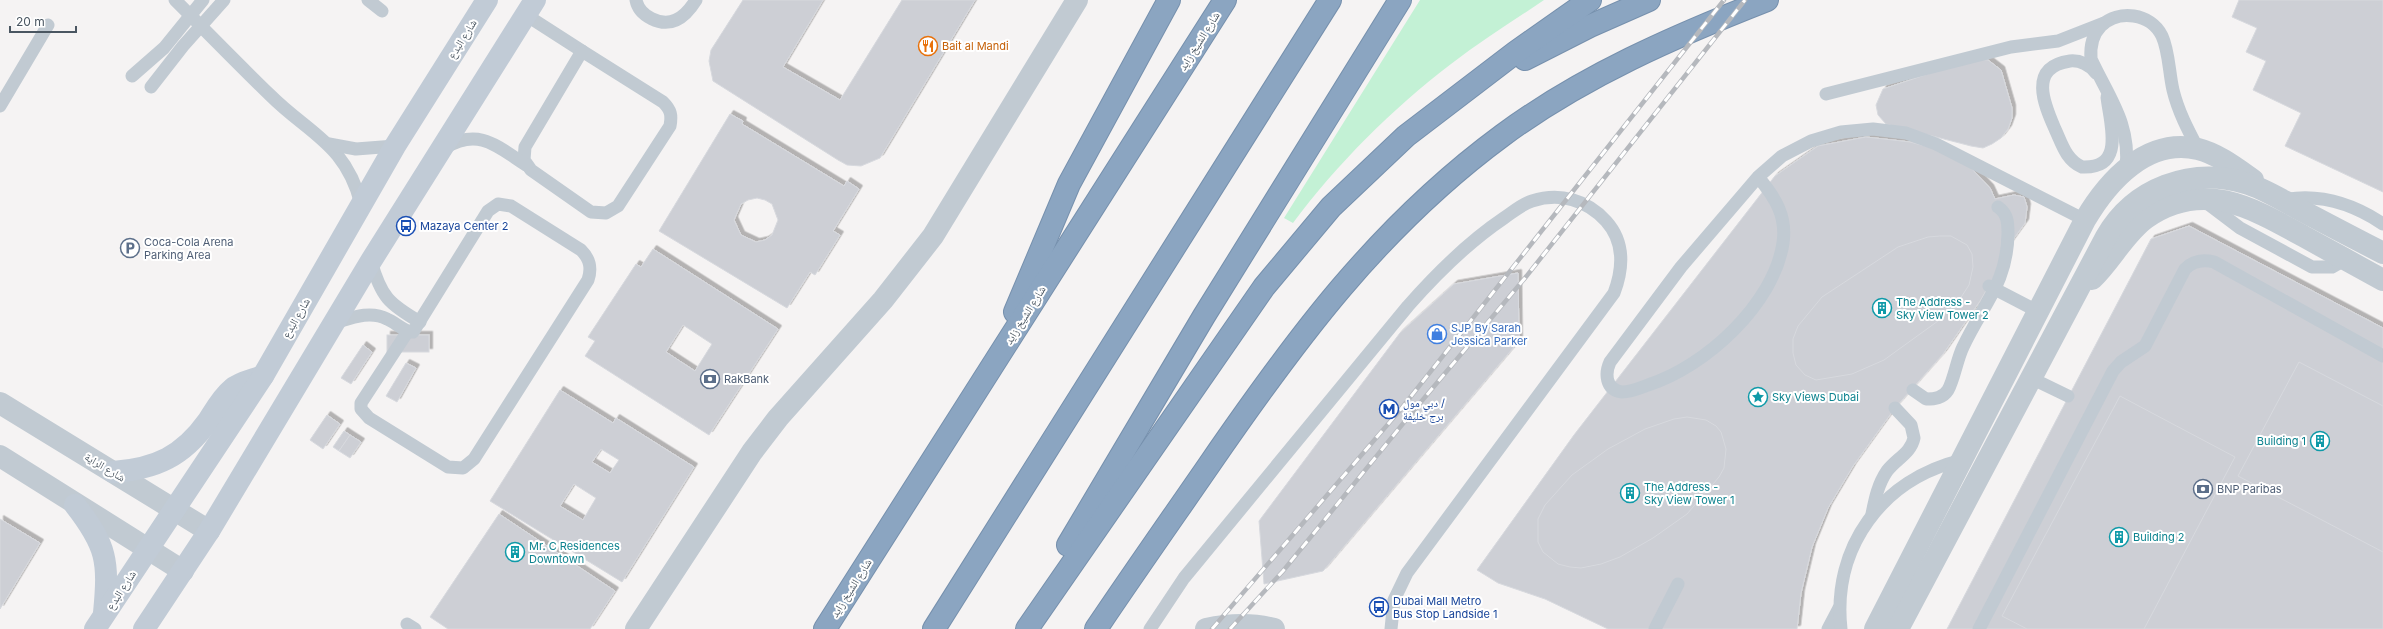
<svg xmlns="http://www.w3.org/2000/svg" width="2383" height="629" font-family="Inter,'Noto Naskh Arabic',sans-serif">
	<defs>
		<filter id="shadow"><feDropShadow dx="3.5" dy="-3.5" stdDeviation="0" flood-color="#0004"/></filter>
	</defs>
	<rect width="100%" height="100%" fill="#f5f3f3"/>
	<path fill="#c3f1d5" d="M1420,0H1544C1513,21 1481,41 1451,64C1392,109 1337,164 1293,223L1284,218Z"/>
	<g fill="#cdcfd5" stroke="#d7d9de" fill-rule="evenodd" filter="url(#shadow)">
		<path d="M743,0H823L783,67L840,100L902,0H975L880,158L861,166L847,165L838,160L713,81L709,61L711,50Z"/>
		<path d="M2239,0H2383V192L2285,146L2301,113L2253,90L2266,61L2246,52L2257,28L2232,17Z"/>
		<path d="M1973,59L1988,60L2001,70L2012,108V118L2008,129L2001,138L1992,144L1983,148L1971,146L1886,124L1878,115L1876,105L1883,89Z"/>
		<path d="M730,114L743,121L742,124L844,186L847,181L859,189L833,231L840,235L815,275L810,272L787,308L659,231ZM757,198L765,200L772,204L778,220L772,235L765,240L756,242L741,235L734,220L741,204L748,200Z"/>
		<path d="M1866,137L1910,142L1940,150L1967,164L1990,188L1995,199L2014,195L2024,197L2027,207L2025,223L2009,245L1997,272L1980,301L1943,354L1895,408L1853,466L1828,508L1812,547L1801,593L1797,629H1608L1545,599L1498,583L1477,570L1574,435L1775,176L1818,146Z"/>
		<path d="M2189,226L2383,328V629H1947L2151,239Z"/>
		<path d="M1940,236H1951L1967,245L1972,254L1973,267L1969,285L1958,302L1938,321L1884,360L1852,374L1816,380L1805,375L1796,365L1793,353V339L1798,326L1822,297L1898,247L1928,237Z"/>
		<path d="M653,249L778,329L709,435L585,356L595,341L588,337L636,264L641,267ZM683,325L712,344L695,371L666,352Z"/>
		<path d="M1518,273L1519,341L1323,571L1264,584L1259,521L1400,333L1454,284Z"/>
		<rect x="387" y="335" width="42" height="17"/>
		<path d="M363,345L372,352L351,384L341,378Z"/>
		<path d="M2299,362L2383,406V552L2238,476Z"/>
		<path d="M406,363L416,368L397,402L386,396Z"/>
		<path d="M560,390L613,423L616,418L694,467L622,582L490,501ZM601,449L619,460L610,473L592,462ZM574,484L596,498L583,520L560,506Z"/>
		<path d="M2120,396L2235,457L2144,629H2027L2002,616Z"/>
		<path d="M327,415L340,424L323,449L310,440Z"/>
		<path d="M1687,417L1706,420L1716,426L1721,432L1726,449L1724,468L1719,477L1687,514L1653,538L1620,557L1601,564L1581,568L1570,567L1558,564L1543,552L1538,542V519L1545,505L1572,475L1608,449L1645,429L1674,419Z"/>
		<path d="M344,431L350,435L339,451L333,447Z"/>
		<path d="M350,435L361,442L350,458L339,451Z"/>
		<path d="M499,514L615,591L590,629H448L430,617Z"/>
		<path d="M0,519L40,543L0,609Z"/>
	</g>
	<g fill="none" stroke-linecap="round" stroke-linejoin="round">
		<defs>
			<g id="motorway">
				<path d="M1525,59L1590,26L1649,0"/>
				<path d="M1015,312L1069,184L1169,0"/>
				<path d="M1068,545L1204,316L1400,0"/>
				<path d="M825,629L1225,0"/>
				<path d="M934,629L1330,0"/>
				<path d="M1027,629L1264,287L1331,207L1406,136L1516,52L1590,0"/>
				<path d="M1096,629C1133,574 1171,520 1209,465C1295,340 1378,227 1503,135C1583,76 1675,36 1767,0"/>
			</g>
		</defs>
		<use href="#motorway" stroke="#7690ad" stroke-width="24"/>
		<g stroke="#c1cad2" stroke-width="13">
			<path d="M175,0C207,32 238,64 270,95C309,134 346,144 361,204"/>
			<path d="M368,0L382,11"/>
			<path d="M636,0C639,16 661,27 676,20C685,16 691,8 696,0"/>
			<path d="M526,15L582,51"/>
			<path d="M582,51L663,102C671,110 672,115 670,126L618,206L606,213L591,212L531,170L524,160L525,147Z"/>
			<path d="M2096,73C2090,65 2080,60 2070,61C2028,67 2044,104 2055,129C2062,144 2066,160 2082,167C2126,169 2110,124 2107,97"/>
			<path d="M132,76L164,48L203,0"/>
			<path d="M151,87L183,46L224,0"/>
			<path d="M1826,94L2011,47L2058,41L2104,23"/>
			<path d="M0,106L48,25"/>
			<path d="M329,144L356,149L395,146"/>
			<path d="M445,148C479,127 498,147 526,165"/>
			<path d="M2126,169C2131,124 2109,98 2091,59C2090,46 2092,35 2101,26C2118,9 2151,13 2162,36C2169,51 2169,73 2173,90C2178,111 2188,130 2198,149"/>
			<path d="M1758,177C1775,197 1787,216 1783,243C1774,304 1705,367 1648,385C1640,388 1631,392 1622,392C1605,390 1605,373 1610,362L1681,267L1758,177L1782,156L1811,141L1841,132L1873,129L1906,133L1936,144L2085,220"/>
			<path d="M2203,200L2240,228L2312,267H2332L2346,259"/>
			<path d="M2283,200C2319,193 2353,204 2383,224"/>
			<path d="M371,261C381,297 389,304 420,322"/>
			<path d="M1989,286L2039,312"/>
			<path d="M334,323C351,318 370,310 387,319C395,322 404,332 413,332L488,211L498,204L511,206L581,250C590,259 592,268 588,280L474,459L463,468L448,467L369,418L361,409V403L408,331"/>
			<path d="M2031,378L2068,396"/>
			<path d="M1913,390L1926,399C1935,399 1943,398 1948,390C1954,380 1957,359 1963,347C1983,304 2007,284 2008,234C2008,223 2008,214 1998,207"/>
			<path d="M1872,514C1875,499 1878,484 1887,471C1896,459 1911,453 1914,438L1911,425L1895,408"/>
			<path d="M407,624L415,629"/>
			<path d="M1150,629L1184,578L1408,306C1437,273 1467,243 1504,218C1513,212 1522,204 1532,201C1560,192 1587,200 1606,221C1625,242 1623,269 1614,293L1407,573L1394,600L1391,629"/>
			<path d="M1655,629L1678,584"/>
			<path d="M1828,629L1839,608"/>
			<path d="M1841,629C1832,547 1882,479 1962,460"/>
			<path d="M1979,629L2113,371L2121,362L2145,346L2185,269C2193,261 2202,259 2214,262L2383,356"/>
		</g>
		<g stroke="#c1cad2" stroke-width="22">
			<path d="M2092,279C2111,261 2125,233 2146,218C2202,179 2251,207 2303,236C2330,251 2356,265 2383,280"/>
			<path d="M0,403L209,531"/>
			<path d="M0,456L183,571"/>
			<path d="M636,629L752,452L778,418L883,300L933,236L1077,0"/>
			<path d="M1206,629C1230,624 1251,623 1274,629"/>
			<path d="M1875,629L2085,220C2108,181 2147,137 2198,149C2218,154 2236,168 2253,180"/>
			<path d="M1898,629L2106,237C2134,188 2191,167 2245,183C2263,188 2280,199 2297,208C2325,223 2354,238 2383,253"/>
		</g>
		<g stroke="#c1cbd6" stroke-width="22">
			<path d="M113,472C156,469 183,456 208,421C215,410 222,397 232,389C240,382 253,380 263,376"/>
			<path d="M75,505C107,546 109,561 104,613"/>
			<path d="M95,629L263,376L395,146L487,0"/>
			<path d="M144,629L209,531L371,261L535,0"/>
		</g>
		<use href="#motorway" stroke="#8ba5c1" stroke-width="22"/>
		<defs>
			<g id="rail">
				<path d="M1212,629L1401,409L1724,0"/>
				<path d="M1230,629L1283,571L1410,415L1525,278L1745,0"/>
			</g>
		</defs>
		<use href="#rail" stroke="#b5b8bd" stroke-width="4.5"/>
		<use href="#rail" stroke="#fff" stroke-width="3" stroke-dasharray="9" stroke-linecap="butt"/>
	</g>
	<defs>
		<symbol id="restaurant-ring" viewBox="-11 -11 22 22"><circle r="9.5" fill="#fff" stroke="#e8710a" stroke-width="1.5"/><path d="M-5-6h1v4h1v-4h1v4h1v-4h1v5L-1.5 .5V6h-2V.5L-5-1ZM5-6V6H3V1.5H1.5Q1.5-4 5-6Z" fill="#e8710a"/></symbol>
		<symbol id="bus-ring" viewBox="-11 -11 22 22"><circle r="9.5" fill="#fff" stroke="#1a4fb4" stroke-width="1.5"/><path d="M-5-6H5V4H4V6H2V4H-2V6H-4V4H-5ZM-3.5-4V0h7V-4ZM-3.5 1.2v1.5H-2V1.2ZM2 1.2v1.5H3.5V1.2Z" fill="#1a4fb4"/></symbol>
		<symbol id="parking-ring" viewBox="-11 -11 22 22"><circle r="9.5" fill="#fff" stroke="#5c6f8a" stroke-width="1.5"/><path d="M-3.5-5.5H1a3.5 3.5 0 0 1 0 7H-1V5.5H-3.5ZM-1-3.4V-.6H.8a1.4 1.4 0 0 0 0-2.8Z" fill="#5c6f8a"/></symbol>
		<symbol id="building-ring" viewBox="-11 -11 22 22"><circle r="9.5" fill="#fff" stroke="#0f9aa8" stroke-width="1.5"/><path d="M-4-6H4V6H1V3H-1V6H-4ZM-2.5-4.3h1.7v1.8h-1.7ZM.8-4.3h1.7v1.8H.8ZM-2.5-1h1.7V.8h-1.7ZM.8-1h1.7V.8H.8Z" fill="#0f9aa8"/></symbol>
		<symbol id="shop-ring" viewBox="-11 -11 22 22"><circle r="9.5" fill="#fff" stroke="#3f7fe0" stroke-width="1.5"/><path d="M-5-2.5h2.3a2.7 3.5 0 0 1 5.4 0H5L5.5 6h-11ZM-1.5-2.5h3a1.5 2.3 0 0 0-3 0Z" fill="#3f7fe0"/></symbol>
		<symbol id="bank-ring" viewBox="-11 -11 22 22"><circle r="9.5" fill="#fff" stroke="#5c6f8a" stroke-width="1.5"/><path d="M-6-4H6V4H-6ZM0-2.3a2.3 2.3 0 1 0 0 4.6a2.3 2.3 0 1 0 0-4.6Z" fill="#5c6f8a"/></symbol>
		<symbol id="sight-ring" viewBox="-11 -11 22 22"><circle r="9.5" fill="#fff" stroke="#0f9aa8" stroke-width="1.5"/><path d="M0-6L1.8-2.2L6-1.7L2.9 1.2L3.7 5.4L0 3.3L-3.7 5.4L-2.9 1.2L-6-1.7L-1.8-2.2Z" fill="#0f9aa8"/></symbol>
		<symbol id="metro-ring" viewBox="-11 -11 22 22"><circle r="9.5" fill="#fff" stroke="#1a4fb4" stroke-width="1.5"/><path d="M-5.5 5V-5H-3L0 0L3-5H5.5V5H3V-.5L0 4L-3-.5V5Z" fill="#1a4fb4"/></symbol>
	</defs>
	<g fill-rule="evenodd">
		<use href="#restaurant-ring" x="917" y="35" width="22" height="22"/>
		<use href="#bus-ring" x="395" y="215" width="22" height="22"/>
		<use href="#parking-ring" x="119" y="237" width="22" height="22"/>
		<use href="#building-ring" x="1871" y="297" width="22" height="22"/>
		<use href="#shop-ring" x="1426" y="323" width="22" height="22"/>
		<use href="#bank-ring" x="699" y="368" width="22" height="22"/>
		<use href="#sight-ring" x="1747" y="386" width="22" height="22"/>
		<use href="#metro-ring" x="1378" y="398" width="22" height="22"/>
		<use href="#building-ring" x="2309" y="430" width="22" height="22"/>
		<use href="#bank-ring" x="2192" y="478" width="22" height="22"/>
		<use href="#building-ring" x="1619" y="482" width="22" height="22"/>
		<use href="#building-ring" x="2108" y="526" width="22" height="22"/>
		<use href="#building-ring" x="504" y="541" width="22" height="22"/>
		<use href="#bus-ring" x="1368" y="596" width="22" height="22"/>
	</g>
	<g text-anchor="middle" stroke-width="4" stroke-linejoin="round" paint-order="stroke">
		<g font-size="11" fill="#4a5661" stroke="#fff">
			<text transform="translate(462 39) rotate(-58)" y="4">شارع البدع</text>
			<text transform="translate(1199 41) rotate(-58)" y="4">شارع الشيخ زايد</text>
			<text transform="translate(1025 315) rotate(-58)" y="4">شارع الشيخ زايد</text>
			<text transform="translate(296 318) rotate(-60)" y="4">شارع البدع</text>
			<text transform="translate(105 467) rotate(31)" y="4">شارع الراية</text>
			<text transform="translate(851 588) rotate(-58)" y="4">شارع الشيخ زايد</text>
			<text transform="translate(121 590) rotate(-57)" y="4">شارع البدع</text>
		</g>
		<g font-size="11" fill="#c56008" stroke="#fff" text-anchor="start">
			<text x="942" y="50">Bait al Mandi</text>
		</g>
		<g font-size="11" fill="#164399" stroke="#fff" text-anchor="start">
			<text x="420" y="230">Mazaya Center 2</text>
			<text x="1403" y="407">دبي مول /<tspan x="1403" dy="13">برج خليفة</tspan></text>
			<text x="1393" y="605">Dubai Mall Metro<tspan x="1393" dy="13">Bus Stop Landside 1</tspan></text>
		</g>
		<g font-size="11" fill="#4e5e75" stroke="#fff" text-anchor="start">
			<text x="144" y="246">Coca-Cola Arena<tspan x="144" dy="13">Parking Area</tspan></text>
			<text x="724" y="383">RakBank</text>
			<text x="2217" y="493">BNP Paribas</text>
		</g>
		<g font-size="11" fill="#0d838f" stroke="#fff" text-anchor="start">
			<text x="1896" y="306">The Address -<tspan x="1896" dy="13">Sky View Tower 2</tspan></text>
			<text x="1772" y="401">Sky Views Dubai</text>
			<text x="2306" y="445" text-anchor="end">Building 1</text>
			<text x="1644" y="491">The Address -<tspan x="1644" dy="13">Sky View Tower 1</tspan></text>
			<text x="2133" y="541">Building 2</text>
			<text x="529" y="550">Mr. C Residences<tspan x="529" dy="13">Downtown</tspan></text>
		</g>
		<g font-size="11" fill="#366cbe" stroke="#fff" text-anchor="start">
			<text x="1451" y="332">SJP By Sarah<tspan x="1451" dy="13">Jessica Parker</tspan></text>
		</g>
	</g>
	<path d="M10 26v6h66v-6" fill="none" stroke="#4a5661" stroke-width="2"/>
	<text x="16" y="26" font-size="12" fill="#4a5661" stroke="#ffffff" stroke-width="3" paint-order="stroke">20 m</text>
</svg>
